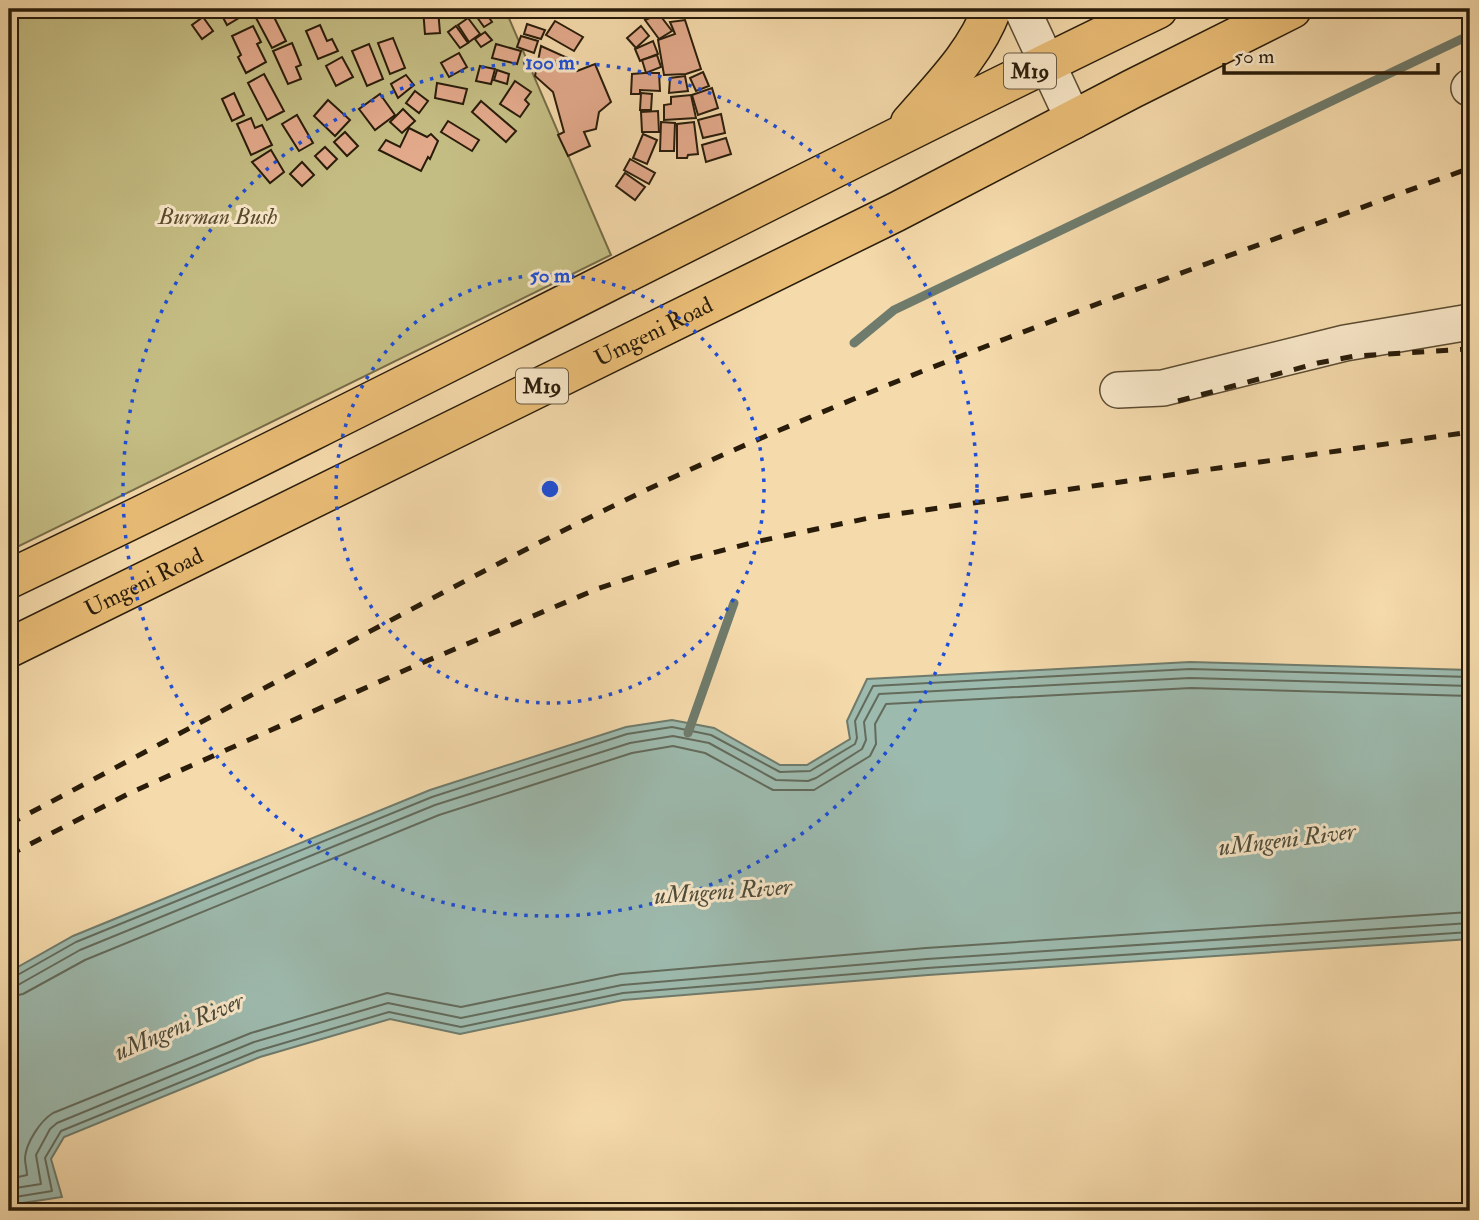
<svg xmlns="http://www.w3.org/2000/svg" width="1479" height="1220" font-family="'IM FELL Double Pica',serif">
	<rect width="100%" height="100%" fill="#f5daab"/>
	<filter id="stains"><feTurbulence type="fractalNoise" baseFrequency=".00286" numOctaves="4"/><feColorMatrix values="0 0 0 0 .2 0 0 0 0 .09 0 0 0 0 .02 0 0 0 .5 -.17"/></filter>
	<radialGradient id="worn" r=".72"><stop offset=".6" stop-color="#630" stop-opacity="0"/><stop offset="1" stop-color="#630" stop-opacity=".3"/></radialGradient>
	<path fill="#c4bd83" stroke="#766c46" stroke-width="2" d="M9,9H505L611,255L9,551Z"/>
	<path fill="#9dbaae" stroke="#6f7b6c" stroke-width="2" d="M1190,662L1470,670V939L928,975L623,1000L460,1034L390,1019L260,1057L64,1137L51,1159L62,1197L9,1205V972L73,936L430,790L626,727L672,720L714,728L780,765H807L850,739L847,721L867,679Z"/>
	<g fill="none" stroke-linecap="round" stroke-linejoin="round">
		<g stroke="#636b5c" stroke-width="2">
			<path d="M9,978L14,977L76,942L432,797L627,734L672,727L711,735L780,772L810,771L855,744L857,738L855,721L873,686L1190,669L1470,677"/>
			<path d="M9,987L18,985L80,950L435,805L630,743L673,736L709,743L776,780L808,781L816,778L862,749L866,740L864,722L879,694L1190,678L1470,686"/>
			<path d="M9,997L23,994L85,960L439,815L632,753L673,746L705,753L773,790H814L870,756L876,744L875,724L886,704L1191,688L1470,696"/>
			<path d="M9,1179L27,1175C27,1170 25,1164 25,1158C26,1143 40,1121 53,1113L251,1033L387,993L461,1007L621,974L926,948L1470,912"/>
			<path d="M9,1189L41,1184L36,1155L50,1129L57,1123L254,1042L388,1003L461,1018L622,985L927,959L1470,923"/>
			<path d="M9,1198L52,1191L45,1158L61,1131L257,1051L389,1012L461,1027L623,993L927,968L1470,932"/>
		</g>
		<g stroke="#6f7b6c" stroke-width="9">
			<path d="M854,343L894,310L1470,35"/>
			<path d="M688,733L734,603"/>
		</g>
	</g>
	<g fill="#e2a98b" stroke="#291c0a" stroke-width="2">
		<path d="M222,9H234L239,18L227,25L219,10Z"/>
		<path d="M245,9H261L250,16Z"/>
		<path d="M270,9L286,41L272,48L255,16Z"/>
		<path d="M423,9H438L440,33L425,34Z"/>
		<path d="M479,9H483L492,22L484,27L474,13Z"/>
		<path d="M659,14L672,31L659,39L645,20Z"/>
		<path d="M203,17L213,31L202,39L192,25Z"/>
		<path d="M468,18L480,34L469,42L458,25Z"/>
		<path d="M685,20L701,69L686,74L664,75L658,40L675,34L670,22Z"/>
		<path d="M555,21L583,37L574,51L546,35Z"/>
		<path d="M527,24L545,30L541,39L524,34Z"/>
		<path d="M320,25L327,41L332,39L338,51L318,59L306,31Z"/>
		<path d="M253,26L261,42L257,44L266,62L246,73L238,57L241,55L232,36Z"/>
		<path d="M456,26L468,43L460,48L448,32Z"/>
		<path d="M641,26L649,36L636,48L627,38Z"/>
		<path d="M485,32L492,40L481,47L475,39Z"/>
		<path d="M521,36L538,41L534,53L517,47Z"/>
		<path d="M393,38L405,68L390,74L378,43Z"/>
		<path d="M653,41L658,54L640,61L635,49Z"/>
		<path d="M292,43L301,65L296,67L301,79L288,84L273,51Z"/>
		<path d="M369,44L383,79L367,86L352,51Z"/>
		<path d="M496,44L521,51L517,64L492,58Z"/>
		<path d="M541,46L572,60L570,65L577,71L595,64L611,102L599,112L596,129L584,132L590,146L568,156L558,135L564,132L553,92L535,76Z"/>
		<path d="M459,53L467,67L449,77L441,63Z"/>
		<path d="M657,55L661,67L646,73L642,60Z"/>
		<path d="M342,57L353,77L336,86L326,66Z"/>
		<path d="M480,66L495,69L491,84L476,81Z"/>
		<path d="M497,70L509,74L507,84L494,80Z"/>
		<path d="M703,72L709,86L696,91L690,78Z"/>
		<path d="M645,73H659L660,91L640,90V94H631L632,74Z"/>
		<path d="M264,74L284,111L267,120L248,83Z"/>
		<path d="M406,75L414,85L398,98L391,84Z"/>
		<path d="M685,76L688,91L669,93L670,78Z"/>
		<path d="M515,81L531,92L525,100L529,104L520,117L500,104Z"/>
		<path d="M437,83L467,89L463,104L435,98Z"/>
		<path d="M712,88L718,108L698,115L692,95Z"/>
		<path d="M415,91L428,101L419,113L406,103Z"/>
		<path d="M234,93L244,115L232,121L222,99Z"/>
		<path d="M641,93L652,94L651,110H640Z"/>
		<path d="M380,94L395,115L375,130L359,109Z"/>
		<path d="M691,95L696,118L664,120V105L671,104V97Z"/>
		<path d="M328,100L350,120L335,136L314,116Z"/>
		<path d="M481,101L516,131L506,142L472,112Z"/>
		<path d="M403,109L415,121L402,133L390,122Z"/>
		<path d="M658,111L659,132H642L641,112Z"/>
		<path d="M721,114L725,133L703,138L698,120Z"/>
		<path d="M297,115L313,143L299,151L282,124Z"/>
		<path d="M251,118L255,128L262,125L272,145L251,155L237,124Z"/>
		<path d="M448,121L479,140L472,151L441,132Z"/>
		<path d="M661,122L675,123L674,151H660Z"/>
		<path d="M694,122L698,154L688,155L687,158H677V124Z"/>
		<path d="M409,128L427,137L431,134L438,141L430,159L428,157L421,171L379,150L386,140L400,147Z"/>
		<path d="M345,132L358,146L347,156L334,142Z"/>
		<path d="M643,134L657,140L647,164L633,158Z"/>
		<path d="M726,138L731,154L706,162L702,145Z"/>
		<path d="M325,147L337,159L327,169L315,156Z"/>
		<path d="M271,150L284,172L270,183L252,162Z"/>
		<path d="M630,159L655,173L649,184L624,170Z"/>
		<path d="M302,162L314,175L302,186L290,174Z"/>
		<path d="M625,173L645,187L635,200L616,186Z"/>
	</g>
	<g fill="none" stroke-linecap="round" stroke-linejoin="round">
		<defs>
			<g id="minor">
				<path d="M1022,9L1074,121"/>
				<path d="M1469,88L1470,87"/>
				<path d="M1118,390L1163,388L1345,343L1470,322"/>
			</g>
			<g id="highway">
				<path d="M910,123C941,87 975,54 992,9"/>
				<path d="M9,579C395,395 773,194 1158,9"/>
				<path id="s1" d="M9,648L896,212L1132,89L1292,9"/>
			</g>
		</defs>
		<use href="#minor" stroke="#5c4c32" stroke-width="38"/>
		<use href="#highway" stroke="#291c0a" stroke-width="41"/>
		<use href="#minor" stroke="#f8e7c8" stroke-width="35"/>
		<use href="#highway" stroke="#eabd76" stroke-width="38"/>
		<g stroke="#291c0a" stroke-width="5" stroke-dasharray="12 12" stroke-linecap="butt">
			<path d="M1178,401L1318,363L1355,356L1470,349"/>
			<path d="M9,824C123,764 237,703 350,642C457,585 564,528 674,477C933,358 1203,266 1470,168"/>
			<path d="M9,855L130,793L410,668L597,589L685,560L755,542L869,518L1470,432"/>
		</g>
	</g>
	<g fill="none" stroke="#1d4ed8" stroke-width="3.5" stroke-dasharray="3.5 7">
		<circle cx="550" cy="489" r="214"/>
		<circle cx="550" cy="489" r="427"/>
	</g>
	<g text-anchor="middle" stroke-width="6" stroke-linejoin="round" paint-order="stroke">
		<g fill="#f8e7c8" stroke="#675943" stroke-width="2">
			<rect x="1004" y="53.5" width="52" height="35" rx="5"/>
			<rect x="516" y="368.5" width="52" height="35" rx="5"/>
		</g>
		<g font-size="21" font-weight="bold" fill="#291c0a">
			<text x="1030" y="78">M19</text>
			<text x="542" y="393">M19</text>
		</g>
		<g font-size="23" font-style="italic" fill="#584c2e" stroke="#f8e7c8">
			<text x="218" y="224">Burman Bush</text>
		</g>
		<g font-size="23" fill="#291c0a" stroke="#f8e7c8">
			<text dy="8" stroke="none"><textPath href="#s1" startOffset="718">Umgeni Road</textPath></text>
			<text dy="8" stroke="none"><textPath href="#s1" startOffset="150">Umgeni Road</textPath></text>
		</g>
		<g font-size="24" font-style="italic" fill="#4c4b3b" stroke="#f8e7c8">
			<text transform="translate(1287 839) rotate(-7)" y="8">uMngeni River</text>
			<text transform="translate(723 891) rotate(-4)" y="8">uMngeni River</text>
			<text transform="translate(179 1026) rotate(-23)" y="8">uMngeni River</text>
		</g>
	</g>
	<circle cx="550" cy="489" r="10" fill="#1d4ed8" stroke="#f8e7c8" stroke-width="3.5"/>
	<g font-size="21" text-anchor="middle" font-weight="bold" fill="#1d4ed8" stroke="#f8e7c8" stroke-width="6" stroke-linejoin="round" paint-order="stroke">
		<text x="550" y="69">100 m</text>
		<text x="550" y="282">50 m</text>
	</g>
	<rect width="1479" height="1220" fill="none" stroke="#f5daab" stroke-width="35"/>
	<rect x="10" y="10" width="1458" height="1199" fill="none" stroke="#291c0a" stroke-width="3.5"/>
	<rect x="18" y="18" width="1444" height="1185" fill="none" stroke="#291c0a" stroke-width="2"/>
	<path d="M1224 63v10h214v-10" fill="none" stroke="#291c0a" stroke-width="3.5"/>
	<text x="1234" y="63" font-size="21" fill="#291c0a" stroke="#f8e7c8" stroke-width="5" paint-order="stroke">50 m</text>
	<rect width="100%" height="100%" filter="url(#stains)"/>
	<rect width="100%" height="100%" fill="url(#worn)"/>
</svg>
